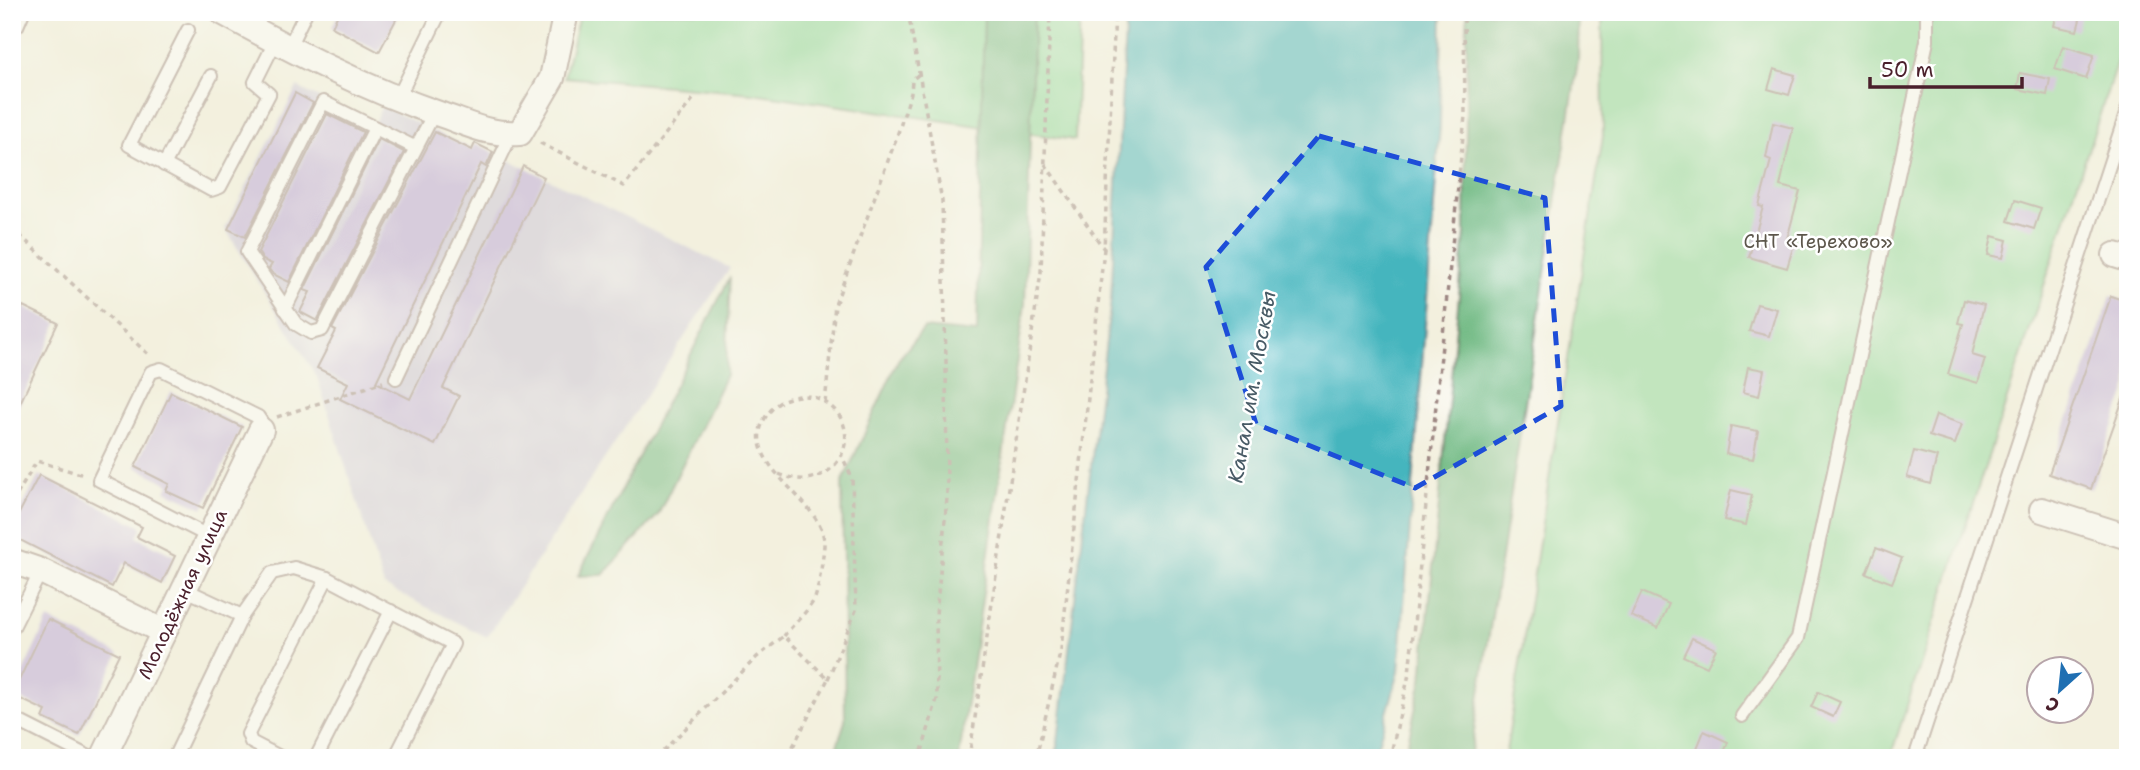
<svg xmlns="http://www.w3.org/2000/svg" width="2140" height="770" font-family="'Shantell Sans',sans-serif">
	<rect width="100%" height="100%" fill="#fff"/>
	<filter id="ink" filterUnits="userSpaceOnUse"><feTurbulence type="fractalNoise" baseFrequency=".0143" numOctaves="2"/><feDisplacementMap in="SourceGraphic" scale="14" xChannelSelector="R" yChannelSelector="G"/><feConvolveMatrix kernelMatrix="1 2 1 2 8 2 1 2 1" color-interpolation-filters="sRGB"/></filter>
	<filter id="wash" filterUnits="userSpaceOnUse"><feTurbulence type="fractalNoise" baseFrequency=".00686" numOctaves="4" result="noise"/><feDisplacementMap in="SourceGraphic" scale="28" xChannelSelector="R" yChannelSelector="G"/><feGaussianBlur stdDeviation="1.57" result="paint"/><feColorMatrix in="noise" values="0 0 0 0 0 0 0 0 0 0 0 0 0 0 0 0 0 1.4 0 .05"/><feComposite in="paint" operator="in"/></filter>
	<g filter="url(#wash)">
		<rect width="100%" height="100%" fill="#f3f0de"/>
		<path fill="#c7c0d9" d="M297,87L373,125L382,106L471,149L475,143L730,268L487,637L384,586L317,377L225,228Z"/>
		<g fill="#87d797" stroke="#687b61" stroke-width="2">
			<path d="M580,12H1080L1075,140L752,93L564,77Z"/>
			<path d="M1602,12H2128V28L1890,758H1505L1603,136Z"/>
		</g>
		<g fill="#6db880" stroke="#5c6c56" stroke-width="2">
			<path d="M984,12H1034L1025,305L959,758H833L845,721L842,483L898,360L924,328L977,333Z"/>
			<path d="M1467,12H1579L1578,61L1470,758H1404L1422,680L1465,233Z"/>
			<path d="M730,277L726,375L658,515L603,575L578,576Z"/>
		</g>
		<path fill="#45b5be" stroke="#486a74" stroke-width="2" d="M1126,12H1442L1440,125L1399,672L1374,758H1056L1111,299Z"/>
		<g id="blocks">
			<g fill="#b7a1d9">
				<path d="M339,12H400L379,52L332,27Z"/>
				<path d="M2057,12H2082L2077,31L2054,26Z"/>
				<path d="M2063,46L2094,55L2086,79L2055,69Z"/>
				<path d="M1774,69L1795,75L1789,95L1768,89Z"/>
				<path d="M2020,73L2050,79L2047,95L2017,89Z"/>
				<path d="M295,93L313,103L245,237L228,229Z"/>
				<path d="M327,114L363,132L289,282L273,274L269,269L272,264L263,260L258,252Z"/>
				<path d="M1773,123L1793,128L1780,186L1800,191L1787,239L1795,241L1787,268L1749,257L1763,207L1759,206L1771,160L1766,158Z"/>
				<path d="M435,132L472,150L475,143L493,152L486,167L481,164L376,382L410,399L523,166L544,177L443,388L459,396L435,445L340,399L348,383L317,368L336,331L332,329Z"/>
				<path d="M379,139L404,152L317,321L300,312L310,292L304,290Z"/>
				<path d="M2015,200L2041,208L2034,229L2008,221Z"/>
				<path d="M1992,236L2007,240L2003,258L1988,255Z"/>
				<path d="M2111,296L2128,302V385L2091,489L2049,474Z"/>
				<path d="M1964,300L1984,305L1972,355L1985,359L1978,383L1948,374L1963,324L1958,323Z"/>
				<path d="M1757,304L1777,309L1769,336L1749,331Z"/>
				<path d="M23,306L58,323L12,420V329Z"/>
				<path d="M1748,367L1764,370L1759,396L1743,392Z"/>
				<path d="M171,392L242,427L203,508L166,491L169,484L135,467Z"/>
				<path d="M1936,415L1962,424L1955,444L1929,436Z"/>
				<path d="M1731,426L1758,431L1753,459L1726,454Z"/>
				<path d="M1914,451L1937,457L1930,484L1907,477Z"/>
				<path d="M39,475L142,527L137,537L175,556L162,583L124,563L112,587L12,536V527Z"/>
				<path d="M1731,490L1752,495L1746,525L1724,520Z"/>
				<path d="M1876,548L1902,558L1892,583L1866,573Z"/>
				<path d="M1642,592L1669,604L1658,628L1631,616Z"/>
				<path d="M48,619L119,654L79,735L43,718L46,711L12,695Z"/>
				<path d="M1692,638L1716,649L1707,667L1683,656Z"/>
				<path d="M1818,692L1840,702L1833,717L1811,707Z"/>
				<path d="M1704,731L1728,742L1722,758H1693Z"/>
			</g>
		</g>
	</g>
	<g filter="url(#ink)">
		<use href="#blocks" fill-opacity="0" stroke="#9e8884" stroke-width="2"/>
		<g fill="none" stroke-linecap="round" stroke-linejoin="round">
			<defs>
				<g id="lane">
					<path d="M12,23L17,26L23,12"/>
					<path d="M188,30L129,145L211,190L220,187L269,94L255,82L275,42"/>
					<path d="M288,49L306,12"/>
					<path d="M397,100L440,12"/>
					<path d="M416,148L323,102L247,252L296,324L311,333L322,330L434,113"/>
					<path d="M164,165L211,76"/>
					<path d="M285,309L375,128"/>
					<path d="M396,378L512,133"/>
					<path d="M208,536L99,480L151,372L161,369L258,417L262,423L261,430"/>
					<path d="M184,589L242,616"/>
					<path d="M12,629L41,571"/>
					<path d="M1742,716L1798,638L1927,41V12"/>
					<path d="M12,718L91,758"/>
					<path d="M174,758L242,616L272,573L294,568L327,578L453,644L395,758"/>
					<path d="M282,758L251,742L248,734L327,578"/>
					<path d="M316,758L391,611"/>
					<path d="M1915,758L2128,108"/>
				</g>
				<g id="street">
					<path d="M222,12C293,51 365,89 442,115C471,125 489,135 520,133L552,78L566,12"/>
					<path d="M2115,255L2128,259"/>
					<path d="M2042,510L2128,537"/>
					<path d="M12,561L41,571L164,632"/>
					<path d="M103,758L261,430"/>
				</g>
			</defs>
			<use href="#lane" stroke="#9e8884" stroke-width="16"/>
			<use href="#street" stroke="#9e8884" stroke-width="28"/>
			<g stroke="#9e8884" stroke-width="3.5" stroke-dasharray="5 5" stroke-linecap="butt">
				<path d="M908,12L942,201L946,359L947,498L936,615L937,699L920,758"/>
				<path d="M540,143L624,186L694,98"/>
				<path d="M1045,164L1104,249L1115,12"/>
				<path d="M12,228L149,355"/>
				<path d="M825,403L835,305L896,139L911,93L912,80L919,74"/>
				<path d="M277,417L383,382"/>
				<path d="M779,474C837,499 872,426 821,400C809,394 796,395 784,400C776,404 770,410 765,418C738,464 819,497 824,540C825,549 818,591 815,598C808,612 793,624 784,636"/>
				<path d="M12,503L37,461L84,475"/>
				<path d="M828,679L856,610L852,478L842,456"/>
				<path d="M656,758L757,657L784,636L828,679L787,758"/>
				<path d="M969,758L1041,272L1050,12"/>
				<path d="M1036,758L1061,649L1104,249"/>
				<path d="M1390,758L1409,674L1465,116L1464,12"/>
			</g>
			<use href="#lane" stroke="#fff" stroke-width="12"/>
			<use href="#street" stroke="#fff" stroke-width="24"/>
		</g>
	</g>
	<path d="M0 0H2140V770H0ZM1319,136L1545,198L1561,406L1415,488L1256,424L1206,267Z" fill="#f3f0de" fill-opacity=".55" fill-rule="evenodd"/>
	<path fill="none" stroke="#1d4ed8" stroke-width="5" stroke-dasharray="14 9" stroke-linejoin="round" d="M1319,136L1545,198L1561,406L1415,488L1256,424L1206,267Z"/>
	<g text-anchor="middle" stroke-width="5" stroke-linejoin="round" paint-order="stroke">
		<g font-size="19" fill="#5c564b" stroke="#fff">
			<text x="1818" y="248">СНТ «Терехово»</text>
		</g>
		<g font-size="19" fill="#4a1f2b" stroke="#fff">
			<text transform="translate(182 594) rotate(-65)" y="7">Молодёжная улица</text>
		</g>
		<g font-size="21" font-style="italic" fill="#485b66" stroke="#fff">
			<text transform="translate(1252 387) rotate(-80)" y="7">Канал им. Москвы</text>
		</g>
	</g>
	<rect width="2140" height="770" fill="none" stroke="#fff" stroke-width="42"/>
	<g transform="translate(2060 690) rotate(207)"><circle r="33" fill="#ffffff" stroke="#b7a5aa" stroke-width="2"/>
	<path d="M0-5L12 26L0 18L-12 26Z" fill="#1f6fb2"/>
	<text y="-10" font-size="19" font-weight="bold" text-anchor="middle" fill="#4a1f2b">С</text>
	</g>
	<path d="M1870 77v10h152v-10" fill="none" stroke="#4a1f2b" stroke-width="3.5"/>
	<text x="1881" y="77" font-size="21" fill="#4a1f2b" stroke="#ffffff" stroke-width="5" paint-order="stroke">50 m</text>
</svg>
